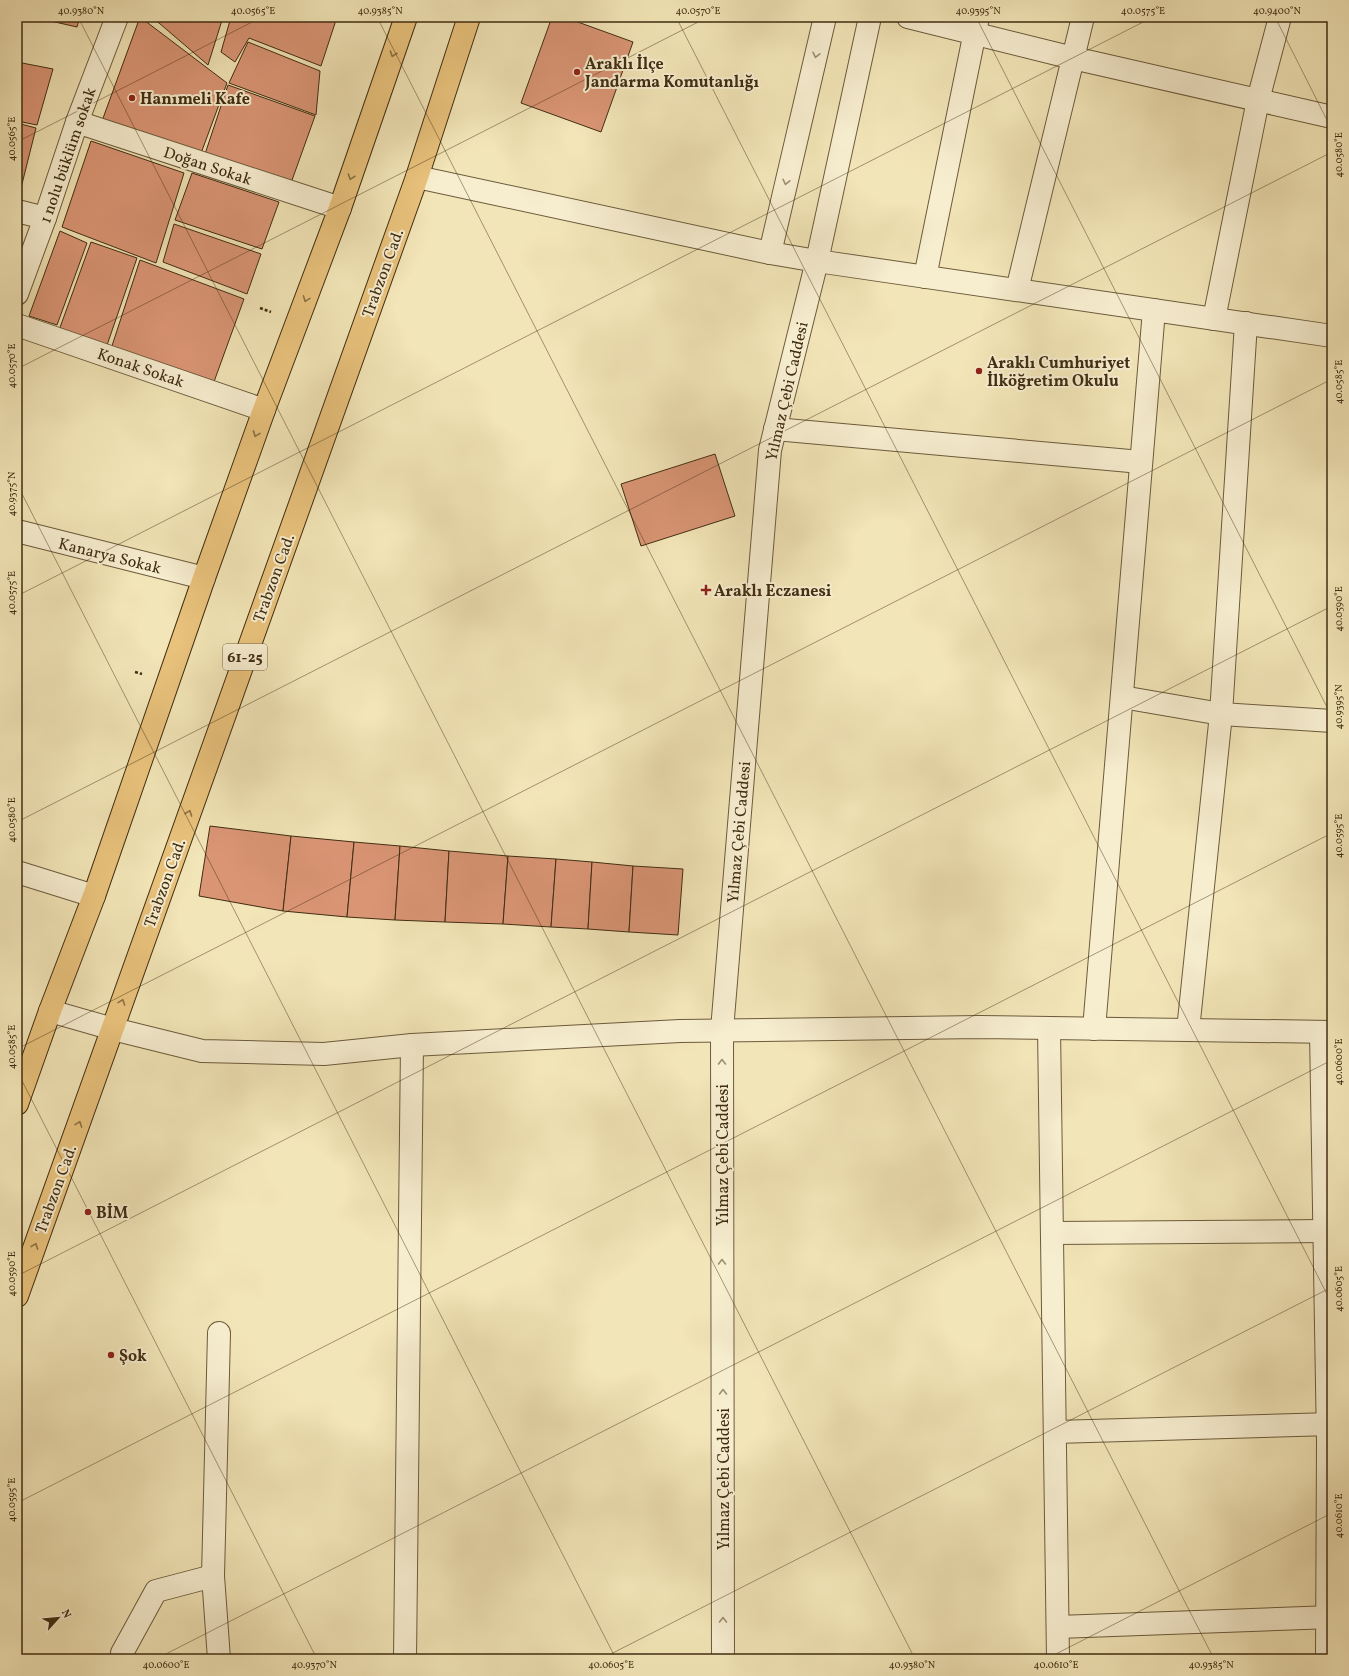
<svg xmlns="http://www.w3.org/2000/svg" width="1349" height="1676" font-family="Vollkorn,serif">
	<rect width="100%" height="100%" fill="#f2e5b7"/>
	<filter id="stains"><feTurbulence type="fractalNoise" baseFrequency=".005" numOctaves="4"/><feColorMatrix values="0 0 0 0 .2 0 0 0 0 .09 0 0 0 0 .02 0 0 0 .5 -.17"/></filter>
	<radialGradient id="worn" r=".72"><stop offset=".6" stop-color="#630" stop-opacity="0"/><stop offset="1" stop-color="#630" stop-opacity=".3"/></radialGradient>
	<g fill="#da9575" stroke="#402d12">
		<path d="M33,17H80L77,27Z"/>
		<path d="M140,17L227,83L200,156L102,121Z"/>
		<path d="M152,17H223L208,65Z"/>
		<path d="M231,17H337L321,66L249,38L235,62L221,52Z"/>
		<path d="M552,17H564L633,42L601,132L521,103Z"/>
		<path d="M248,42L320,71L316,115L229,83Z"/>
		<path d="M17,62L53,69L37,125L17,121Z"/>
		<path d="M228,85L315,116L291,183L204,157Z"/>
		<path d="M17,123L36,128L21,188L17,187Z"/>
		<path d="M91,141L184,173L156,263L62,227Z"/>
		<path d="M192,173L279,202L262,249L175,220Z"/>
		<path d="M174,224L261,254L247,294L163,262Z"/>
		<path d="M60,231L87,243L57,325L29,316Z"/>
		<path d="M91,242L137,258L105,351L58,333Z"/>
		<path d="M140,260L244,299L211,390L110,352Z"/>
		<path d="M715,454L735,516L641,546L621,484Z"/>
		<path d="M210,826L291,836L283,911L199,896Z"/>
		<path d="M291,836L354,842L347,917L283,911Z"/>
		<path d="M354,842L400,846L395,920L347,917Z"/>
		<path d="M400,846L449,851L445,922L395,920Z"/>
		<path d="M449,851L508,856L503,924L445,922Z"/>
		<path d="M508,856L556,859L551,927L503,924Z"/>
		<path d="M556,859L592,862L588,929L551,927Z"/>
		<path d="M592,862L633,866L629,932L588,929Z"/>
		<path d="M633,866L683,869L678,935L629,932Z"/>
	</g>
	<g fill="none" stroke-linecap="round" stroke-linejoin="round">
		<defs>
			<g id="minor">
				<path d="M908,17L1073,58L1332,117"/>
				<path d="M77,122L340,208"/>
				<path d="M417,177L770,253L817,261L1332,336"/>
				<path d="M17,211L45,218"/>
				<path d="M770,253L825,17"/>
				<path d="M925,277L978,17"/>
				<path d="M1017,290L1083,17"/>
				<path d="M17,294L45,218L77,122L117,17"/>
				<path d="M1214,319L1258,100L1280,17"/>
				<path d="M17,325L264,410"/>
				<path d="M775,429L1141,462"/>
				<path d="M17,531L204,578"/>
				<path d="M1122,697L1221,714L1332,721"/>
				<path d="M17,872L94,896"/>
				<path d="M50,1011L113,1029L202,1051L324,1054L412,1045L680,1031L980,1027L1332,1032"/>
				<path d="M1049,1028L1058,1659"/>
				<path d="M1094,1029L1154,310"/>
				<path d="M1188,1030L1221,714L1246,323"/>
				<path d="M1321,1032L1328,1443L1327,1659"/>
				<path d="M1052,1233L1325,1231"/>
				<path d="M219,1333L213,1576L219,1659"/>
				<path d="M1055,1432L1332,1424"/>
				<path d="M1058,1627L1332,1617"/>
				<path d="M121,1659L122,1653L156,1591L213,1576"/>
				<path d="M405,1659L412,1045"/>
				<path d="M723,1659L722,1030L770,450L817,261L870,17"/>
			</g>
			<g id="primary">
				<path d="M17,1104L50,1011L94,896L204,578L264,410L340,208L406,17"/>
				<path d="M17,1296L417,177L469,17"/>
			</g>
		</defs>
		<use href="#minor" stroke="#6c5b3b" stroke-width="24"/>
		<use href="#primary" stroke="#402d12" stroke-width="24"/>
		<g stroke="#402d12" stroke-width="2.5" stroke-dasharray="3 2" stroke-linecap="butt">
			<path d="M260,308L271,312"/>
			<path d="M135,672L142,674"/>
		</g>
		<use href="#minor" stroke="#f7eed0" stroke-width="22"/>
		<use href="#primary" stroke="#e9c27c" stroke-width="22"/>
	</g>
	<defs><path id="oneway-chevron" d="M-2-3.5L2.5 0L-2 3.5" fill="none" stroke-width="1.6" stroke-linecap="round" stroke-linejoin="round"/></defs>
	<g stroke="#8c7042">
		<use href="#oneway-chevron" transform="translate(393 54) rotate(109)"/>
		<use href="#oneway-chevron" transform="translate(351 177) rotate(109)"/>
		<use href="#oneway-chevron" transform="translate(306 299) rotate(111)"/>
		<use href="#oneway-chevron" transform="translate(256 434) rotate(110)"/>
		<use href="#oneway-chevron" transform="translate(189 813) rotate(-70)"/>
		<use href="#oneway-chevron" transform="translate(122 1002) rotate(-70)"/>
		<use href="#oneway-chevron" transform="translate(79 1124) rotate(-70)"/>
		<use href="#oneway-chevron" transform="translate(35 1246) rotate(-70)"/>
	</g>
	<g stroke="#9c8e71">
		<use href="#oneway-chevron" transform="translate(816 55) rotate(103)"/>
		<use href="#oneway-chevron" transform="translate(786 182) rotate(103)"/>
		<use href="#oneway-chevron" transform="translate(722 1062) rotate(-90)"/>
		<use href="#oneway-chevron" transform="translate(722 1262) rotate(-90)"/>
		<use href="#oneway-chevron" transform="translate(723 1392) rotate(-90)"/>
		<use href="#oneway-chevron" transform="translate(723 1620) rotate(-90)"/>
	</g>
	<path fill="none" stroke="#402d12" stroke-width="1" stroke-opacity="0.45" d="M78,17L915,1659M377,17L1214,1659M676,17L1332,1304M976,17L1332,717M1275,17L1332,130M17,142L262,17M17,369L708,17M17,484L616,1659M17,596L1153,17M17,822L1332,152M17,1049L1332,379M17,1071L317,1659M17,1276L1332,606M17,1503L1332,833M17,1658V1659M156,1659L1332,1060M601,1659L1332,1287M1046,1659L1332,1513"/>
	<g fill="#8f2418" stroke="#f7eed0" stroke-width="1.5">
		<circle cx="577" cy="72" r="4"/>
		<circle cx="132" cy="98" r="4"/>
		<circle cx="979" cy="371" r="4"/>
		<path d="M704 584h4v4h4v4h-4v4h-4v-4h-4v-4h4z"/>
		<circle cx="88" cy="1212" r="4"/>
		<circle cx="111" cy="1355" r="4"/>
	</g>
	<g text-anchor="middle" stroke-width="4" stroke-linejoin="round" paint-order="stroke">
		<rect fill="#f7eed0" stroke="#77674b" stroke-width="1" x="223" y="644" width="44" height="26" rx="3"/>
		<g font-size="15" font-weight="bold" fill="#402d12">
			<text x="245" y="662">61-25</text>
		</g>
		<g font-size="16" font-weight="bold" fill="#402d12" stroke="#f7eed0" text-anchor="start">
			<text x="585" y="69">Araklı İlçe<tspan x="585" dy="18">Jandarma Komutanlığı</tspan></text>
			<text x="140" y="104">Hanımeli Kafe</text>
			<text x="987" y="368">Araklı Cumhuriyet<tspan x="987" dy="18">İlköğretim Okulu</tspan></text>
			<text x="714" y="596">Araklı Eczanesi</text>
			<text x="96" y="1218">BİM</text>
			<text x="119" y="1361">Şok</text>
		</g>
		<g font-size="16" fill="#402d12" stroke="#f7eed0">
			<text transform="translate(67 155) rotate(-71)" y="6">1 nolu büklüm sokak</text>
			<text transform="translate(208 165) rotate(18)" y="6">Doğan Sokak</text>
			<text transform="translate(382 273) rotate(-70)" y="6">Trabzon Cad.</text>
			<text transform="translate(141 367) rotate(19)" y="6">Konak Sokak</text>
			<text transform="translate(786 391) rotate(-77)" y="6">Yılmaz Çebi Caddesi</text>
			<text transform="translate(110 555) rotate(14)" y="6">Kanarya Sokak</text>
			<text transform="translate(273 578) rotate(-70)" y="6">Trabzon Cad.</text>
			<text transform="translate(738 832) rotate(-85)" y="6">Yılmaz Çebi Caddesi</text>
			<text transform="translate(164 883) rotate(-70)" y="6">Trabzon Cad.</text>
			<text transform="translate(722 1155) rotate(-90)" y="6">Yılmaz Çebi Caddesi</text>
			<text transform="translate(55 1189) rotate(-70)" y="6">Trabzon Cad.</text>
			<text transform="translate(723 1479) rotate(-90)" y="6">Yılmaz Çebi Caddesi</text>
		</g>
	</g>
	<rect width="1349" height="1676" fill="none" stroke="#f2e5b7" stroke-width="44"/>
	<g transform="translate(58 1618) rotate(63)" stroke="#f7eed0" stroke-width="3" paint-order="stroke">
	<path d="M0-3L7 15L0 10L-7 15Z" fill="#402d12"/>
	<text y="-6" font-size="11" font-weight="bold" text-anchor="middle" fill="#402d12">N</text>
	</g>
	<rect x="22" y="22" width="1305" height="1632" fill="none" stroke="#402d12" stroke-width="1.5"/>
	<g font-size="10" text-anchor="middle" fill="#402d12">
		<text x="81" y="14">40.9380°N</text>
		<text x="253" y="14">40.0565°E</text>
		<text x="380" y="14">40.9385°N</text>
		<text x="698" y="14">40.0570°E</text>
		<text x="978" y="14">40.9395°N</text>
		<text x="1143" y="14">40.0575°E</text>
		<text x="1277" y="14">40.9400°N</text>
		<text transform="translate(11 139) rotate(-90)" y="4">40.0565°E</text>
		<text transform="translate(1338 155) rotate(-90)" y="4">40.0580°E</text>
		<text transform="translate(11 366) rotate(-90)" y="4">40.0570°E</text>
		<text transform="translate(1338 382) rotate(-90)" y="4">40.0585°E</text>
		<text transform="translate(11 494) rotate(-90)" y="4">40.9375°N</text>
		<text transform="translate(11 593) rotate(-90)" y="4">40.0575°E</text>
		<text transform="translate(1338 609) rotate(-90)" y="4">40.0590°E</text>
		<text transform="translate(1338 707) rotate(-90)" y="4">40.9395°N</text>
		<text transform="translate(11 820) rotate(-90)" y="4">40.0580°E</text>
		<text transform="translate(1338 836) rotate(-90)" y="4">40.0595°E</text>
		<text transform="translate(11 1047) rotate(-90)" y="4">40.0585°E</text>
		<text transform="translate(1338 1062) rotate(-90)" y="4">40.0600°E</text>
		<text transform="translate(11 1274) rotate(-90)" y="4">40.0590°E</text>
		<text transform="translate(1338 1289) rotate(-90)" y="4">40.0605°E</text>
		<text transform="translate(11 1500) rotate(-90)" y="4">40.0595°E</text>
		<text transform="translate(1338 1516) rotate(-90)" y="4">40.0610°E</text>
		<text x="166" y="1668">40.0600°E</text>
		<text x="314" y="1668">40.9370°N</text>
		<text x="611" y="1668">40.0605°E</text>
		<text x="912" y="1668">40.9380°N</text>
		<text x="1056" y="1668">40.0610°E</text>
		<text x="1211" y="1668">40.9385°N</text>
	</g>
	<rect width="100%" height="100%" filter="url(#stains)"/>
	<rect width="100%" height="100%" fill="url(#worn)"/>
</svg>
